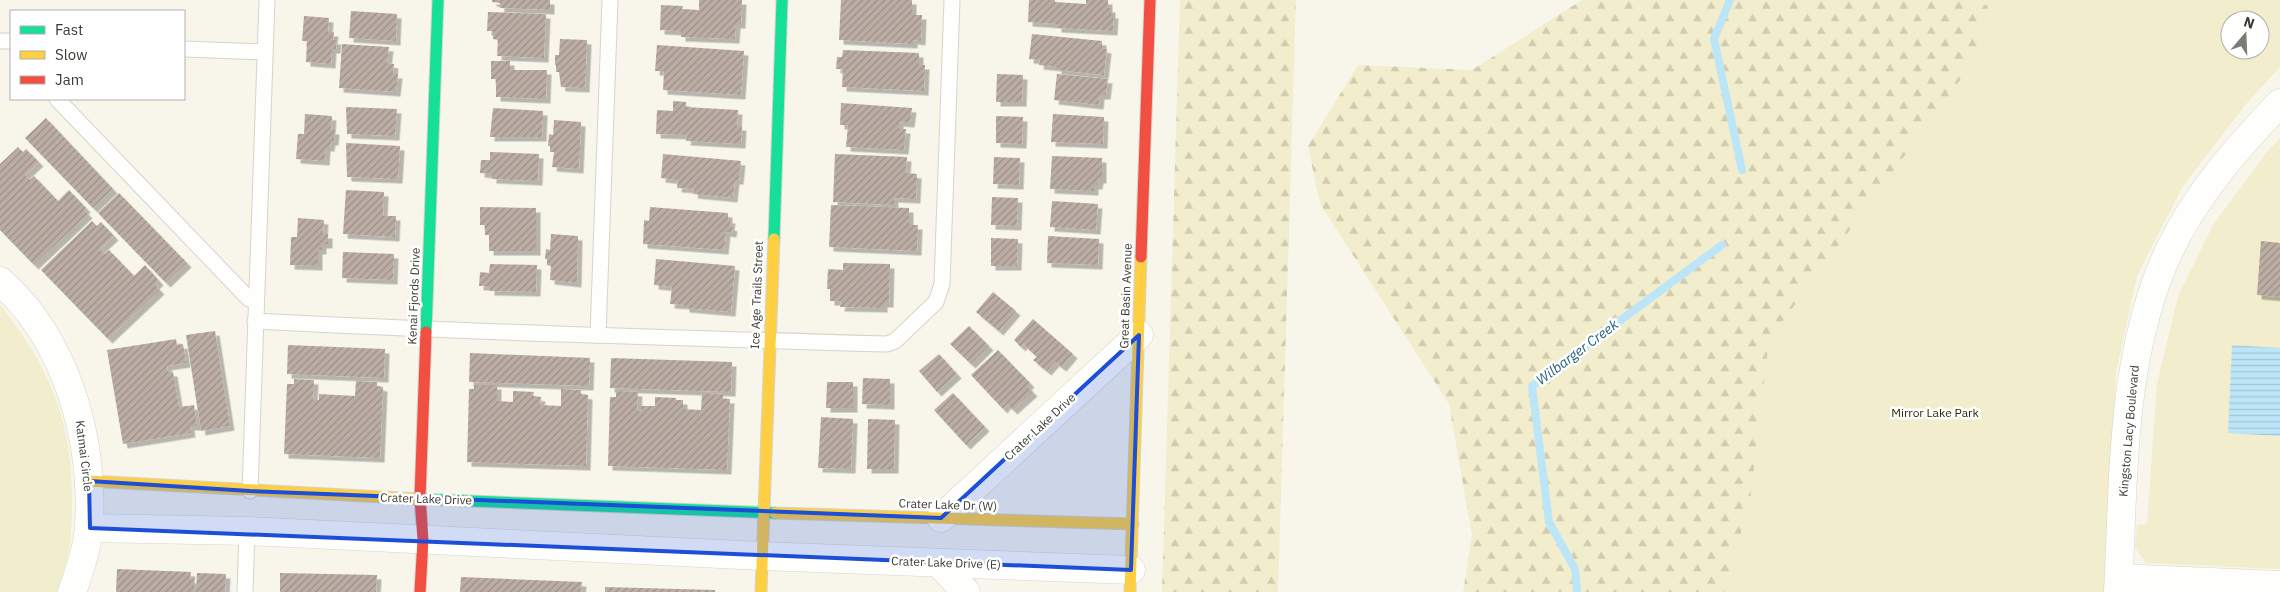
<svg xmlns="http://www.w3.org/2000/svg" width="2280" height="592" font-family="'IBM Plex Sans',sans-serif">
	<defs>
		<pattern id="forest-firs" width="22" height="20" patternUnits="userSpaceOnUse" patternTransform="scale(1.25)"><rect width="22" height="20" fill="#f2edcd"/><path d="M5 1l3.5 6h-7zM16 11l3.5 6h-7z" fill="#d0ccb0"/></pattern>
		<pattern id="water-rules" width="6" height="5" patternUnits="userSpaceOnUse" patternTransform="scale(1.25)"><rect width="6" height="5" fill="#bce6f8"/><path d="M0 2.5h6" fill="none" stroke="#a2c6d5"/></pattern>
		<pattern id="building-hatch" width="6" height="6" patternUnits="userSpaceOnUse" patternTransform="scale(1.25)"><rect width="6" height="6" fill="#bcaea5"/><path d="M-1 1l2-2M0 6l6-6M5 7l2-2" fill="none" stroke="#9a8f87"/></pattern>
		<filter id="shadow"><feDropShadow dx="4.5" dy="4.5" stdDeviation="0" flood-color="#0004"/></filter>
	</defs>
	<rect width="100%" height="100%" fill="#f8f6eb"/>
	<g fill="#f2edcd" fill-rule="evenodd">
		<path d="M1911,0H2280V67L2246,104L2183,186L2137,276L2116,372L2107,592H1698L1769,340ZM2230,20H2260V50H2230Z"/>
		<path d="M2280,138V569L2146,563L2135,548L2137,525L2147,524L2157,384L2178,296L2213,225L2267,152Z"/>
		<path d="M0,305C48,365 71,417 72,494C72,514 72,535 68,555C65,568 60,580 57,592H0Z"/>
	</g>
	<g fill="url(#forest-firs)">
		<path d="M1180,0H1296L1278,592H1162Z"/>
		<path d="M1582,0H1971L1988,6L1975,60L1769,340L1750,501L1724,592H1463L1472,535L1449,404L1320,204L1308,146L1358,65L1472,70Z"/>
	</g>
	<path fill="url(#water-rules)" d="M2232,345L2280,348V436L2228,433Z"/>
	<g fill="none" stroke-linecap="round" stroke-linejoin="round">
		<g stroke="#bce6f8" stroke-width="8">
			<path d="M1730,0L1714,39L1742,170"/>
			<path d="M1577,592L1575,569L1549,522L1532,386L1722,245"/>
		</g>
	</g>
	<g fill="url(#building-hatch)" filter="url(#shadow)">
		<path d="M492,0H550V10L500,8V3L492,2Z"/>
		<path d="M699,0H742L741,24H736L735,39L681,37V31L660,30L661,5L683,6L682,9L699,10Z"/>
		<path d="M841,0H912V15H922L921,41L913,40V44L839,40Z"/>
		<path d="M1029,0H1055V2L1086,4V0H1108V8H1111V14H1114L1113,31L1057,28V24L1028,22Z"/>
		<path d="M351,11L397,14L396,41L349,38Z"/>
		<path d="M488,12L546,14L544,58L497,56L498,40L493,39V31H487Z"/>
		<path d="M304,16L329,18L328,32H334L333,40H337L336,49H332L331,64L306,62L307,41H302Z"/>
		<path d="M1032,34L1102,41V48L1107,49L1104,75L1057,70V67L1039,65L1040,60L1029,59Z"/>
		<path d="M560,39L587,40L585,88L561,87L559,72H556V65H555V55H559Z"/>
		<path d="M342,44L389,47L387,63L394,64L393,74H398L396,92L339,88Z"/>
		<path d="M657,45L744,51L741,95L663,90L664,71H655Z"/>
		<path d="M843,50L919,53V65H925L924,91L842,87L843,69H836L837,57H842Z"/>
		<path d="M491,61H510V70H547L546,99L496,97V79H491Z"/>
		<path d="M997,74L1023,75L1022,102H996Z"/>
		<path d="M1057,74L1108,79L1106,95H1100L1099,105L1054,100Z"/>
		<path d="M673,101L686,102V107L738,110L737,126H742L741,144L686,141L687,135L656,134L657,110L673,111Z"/>
		<path d="M841,103L912,108L910,123L899,122V129H906L904,150L846,147L848,125H840Z"/>
		<path d="M346,107L397,109L395,136L347,134Z"/>
		<path d="M493,108L543,111L542,137H490Z"/>
		<path d="M305,114L332,116L331,130H335L334,141H331L330,147H326L325,161L296,159L298,134H304Z"/>
		<path d="M1053,114L1104,117L1103,144L1051,142Z"/>
		<path d="M996,116L1023,117L1022,144L996,143Z"/>
		<path d="M46,118L113,189L93,208L25,138Z"/>
		<path d="M554,120L581,122L579,169L552,167L554,152H550V146H548L549,134L553,135Z"/>
		<path d="M346,143L400,146L398,179L347,177Z"/>
		<path d="M18,147L23,152L26,149L39,162L25,175L30,180L34,176L58,201L69,190L86,208L84,210L88,214L34,265L0,230V164Z"/>
		<path d="M490,152L539,154L538,181L492,179V174L480,173L481,160H490Z"/>
		<path d="M663,154L741,161L739,180H735L733,198L693,194L694,189L677,188L678,180L661,178Z"/>
		<path d="M835,154L907,157L906,173L917,174L916,199L894,198V205L833,202Z"/>
		<path d="M1052,156L1102,158V179H1099L1098,185H1094V191L1050,189Z"/>
		<path d="M994,157L1020,158L1019,185L993,184Z"/>
		<path d="M346,190L384,192L383,216H396L395,237L343,234Z"/>
		<path d="M119,193L187,263L166,283L98,213Z"/>
		<path d="M992,197L1018,198L1017,226L991,225Z"/>
		<path d="M1052,201L1098,204L1096,230L1050,227Z"/>
		<path d="M831,205L909,208V225H918L917,251L829,247Z"/>
		<path d="M480,207L536,208V251H489V235H485V225H480Z"/>
		<path d="M650,207L728,213V219H731L730,226L733,227L732,233L726,232L724,250L643,244L644,220L649,221Z"/>
		<path d="M298,218L324,220L323,234H328V244H322V250H318V266L290,265L291,237H297Z"/>
		<path d="M92,221L97,226L101,222L114,236L100,249L105,254L109,250L134,276L145,265L159,281L155,285L160,290L108,339L41,270Z"/>
		<path d="M551,234L578,236L577,283L550,280L551,266L547,265V259H545L546,249L550,250Z"/>
		<path d="M1048,236L1099,239L1098,265L1047,263Z"/>
		<path d="M991,238L1018,239L1017,266H991Z"/>
		<path d="M2261,241L2280,243V297L2257,295Z"/>
		<path d="M343,252L394,254L393,280L342,278Z"/>
		<path d="M656,259L735,266L731,312L685,308V305L670,304L672,287L654,285Z"/>
		<path d="M843,263L890,264L889,303H883V308L840,307L841,301H830V289H827L828,269L843,270Z"/>
		<path d="M490,264L537,265L536,292L490,291V286H479L480,272L489,273Z"/>
		<path d="M993,292L1016,311L999,331L976,312Z"/>
		<path d="M1033,319L1073,354L1062,367L1055,362L1047,371L1033,360L1037,357L1023,344L1021,347L1014,340Z"/>
		<path d="M969,326L989,346L971,364L950,344Z"/>
		<path d="M215,331L230,426L201,431L186,335Z"/>
		<path d="M176,339L177,345L183,344L186,363L167,366L168,372H173L179,407L194,405L197,426H190L191,433L123,444L107,350Z"/>
		<path d="M288,345L385,349L384,378L287,374Z"/>
		<path d="M998,350L1030,383L1027,386L1033,392L1013,410L1007,404L1003,409L971,375Z"/>
		<path d="M470,353L590,358L589,386L469,382Z"/>
		<path d="M939,354L957,374L937,392L919,371Z"/>
		<path d="M611,358L732,362L731,392L610,388Z"/>
		<path d="M863,378L890,379V405L862,404Z"/>
		<path d="M294,379L314,380L313,400H319V394L355,396L356,381L377,382V386L383,387L380,458L284,454L287,384H294Z"/>
		<path d="M827,382H853V408H826Z"/>
		<path d="M474,385H497V401L513,402V391L534,392L533,396L541,397L540,405L561,406V389L581,390V394L588,395L586,466L467,462L469,389H474Z"/>
		<path d="M616,391L638,392L637,410L641,411V406H655V397L676,398V400H683V409L701,410L702,393L723,394V399H730L727,470L608,466L610,397H616Z"/>
		<path d="M953,393L985,427L966,445L934,410Z"/>
		<path d="M821,417L853,419L851,469L818,468Z"/>
		<path d="M868,419L895,420L894,469H867Z"/>
		<path d="M117,569L191,572L190,579H194V592H116Z"/>
		<path d="M197,573L226,574L225,592H196Z"/>
		<path d="M280,573L377,575L376,592H280Z"/>
		<path d="M461,577L582,582L581,592H460Z"/>
		<path d="M605,587L715,590V592H605Z"/>
	</g>
	<g fill="none" stroke-linecap="round" stroke-linejoin="round">
		<defs>
			<g id="lane">
				<path d="M0,41H11"/>
				<path d="M184,49L265,52"/>
				<path d="M57,99L249,299L256,300"/>
				<path d="M255,321C466,332 676,338 887,344L895,341L936,302L942,284L952,0"/>
				<path d="M598,335L610,0"/>
				<path d="M250,491L267,0"/>
				<path d="M245,592L247,531"/>
			</g>
			<g id="street">
				<path d="M0,281C67,340 94,439 89,526C88,546 79,573 72,592"/>
				<path d="M941,518L1139,335"/>
				<path d="M90,528L247,531L762,556L1131,570"/>
				<path d="M939,563L966,592"/>
				<path d="M2119,578L2280,585"/>
				<path d="M2118,592C2124,479 2120,356 2169,251C2196,194 2237,148 2280,103"/>
			</g>
			<g id="fast">
				<path d="M774,239L782,0"/>
				<path d="M426,332L438,0"/>
				<path d="M419,499L775,513"/>
			</g>
			<g id="slow">
				<path d="M89,481L419,499"/>
				<path d="M775,513L1133,524"/>
				<path d="M761,592L774,239"/>
				<path d="M1130,592L1141,257"/>
			</g>
			<g id="jam">
				<path d="M1141,257L1150,0"/>
				<path d="M420,592L423,540L420,498L426,332"/>
			</g>
		</defs>
		<use href="#lane" stroke="#d5d4cb" stroke-width="17"/>
		<use href="#street" stroke="#d5d4cb" stroke-width="29"/>
		<use href="#fast" stroke="#d5d4cb" stroke-width="13"/>
		<use href="#slow" stroke="#d5d4cb" stroke-width="13"/>
		<use href="#jam" stroke="#d5d4cb" stroke-width="13"/>
		<use href="#lane" stroke="#fefefc" stroke-width="15"/>
		<use href="#street" stroke="#fefefc" stroke-width="28"/>
		<use href="#fast" stroke="#16e098" stroke-width="11"/>
		<use href="#slow" stroke="#ffcf43" stroke-width="11"/>
		<use href="#jam" stroke="#f24e42" stroke-width="11"/>
	</g>
	<path fill="#1d4ed8" fill-opacity="0.2" stroke="#1d4ed8" stroke-width="4" stroke-linejoin="round" d="M1139,335L1131,570L90,528L89,481L250,491L941,518Z"/>
	<g text-anchor="middle" stroke-width="5" stroke-linejoin="round" paint-order="stroke">
		<g font-size="12" fill="#3b3a32" stroke="#fff">
			<text transform="translate(757 295) rotate(-88)" y="4">Ice Age Trails Street</text>
			<text transform="translate(414 296) rotate(-88)" y="4">Kenai Fjords Drive</text>
			<text transform="translate(1126 296) rotate(-88)" y="4">Great Basin Avenue</text>
			<text transform="translate(1040 427) rotate(-43)" y="4">Crater Lake Drive</text>
			<text transform="translate(2129 431) rotate(-85)" y="4">Kingston Lacy Boulevard</text>
			<text transform="translate(84 456) rotate(83)" y="4">Katmai Circle</text>
			<text transform="translate(426 499) rotate(2)" y="4">Crater Lake Drive</text>
			<text transform="translate(948 505) rotate(2)" y="4">Crater Lake Dr (W)</text>
			<text transform="translate(946 563) rotate(2)" y="4">Crater Lake Drive (E)</text>
		</g>
		<g font-size="12" fill="#2f2909" stroke="#fff">
			<text x="1935" y="417">Mirror Lake Park</text>
		</g>
		<g font-size="14" font-style="italic" fill="#225e78" stroke="#fff">
			<text transform="translate(1577 352) rotate(-37)" y="5">Wilbarger Creek</text>
		</g>
	</g>
	<rect x="10" y="10" width="175" height="90" fill="#ffffff" stroke="#b1b0ad"/>
	<rect x="20" y="26" width="25" height="8" fill="#16e098" stroke="#b1b0ad"/>
	<text x="55" y="35" font-size="15" fill="#3b3a32">Fast</text>
	<rect x="20" y="51" width="25" height="8" fill="#ffcf43" stroke="#b1b0ad"/>
	<text x="55" y="60" font-size="15" fill="#3b3a32">Slow</text>
	<rect x="20" y="76" width="25" height="8" fill="#f24e42" stroke="#b1b0ad"/>
	<text x="55" y="85" font-size="15" fill="#3b3a32">Jam</text>
	<g transform="translate(2245 35) rotate(19)"><circle r="24" fill="#ffffff" stroke="#b1b0ad"/>
	<path d="M0-4L9 19L0 12L-9 19Z" fill="#7d7c73"/>
	<text y="-8" font-size="14" font-weight="bold" text-anchor="middle" fill="#3b3a32">N</text>
	</g>
</svg>
